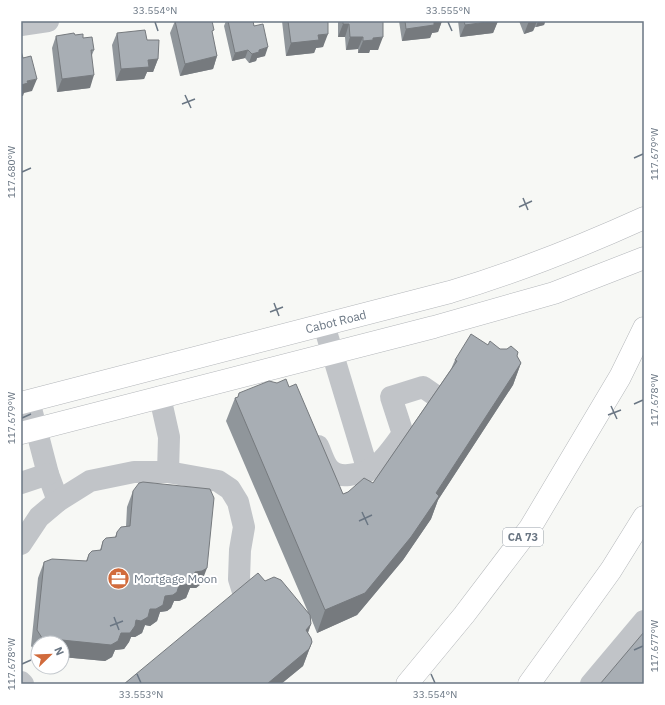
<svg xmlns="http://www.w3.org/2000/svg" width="665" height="705" font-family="'IBM Plex Sans',sans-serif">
	<rect width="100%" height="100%" fill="#f7f8f5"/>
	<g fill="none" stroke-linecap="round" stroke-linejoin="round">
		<defs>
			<g id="major">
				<path d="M21,403L450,292C517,272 580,247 644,218"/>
				<path d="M21,433L434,327L554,293L644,258"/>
			</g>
			<g id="highway">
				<path d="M407,684L464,615L530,528L620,377L644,328"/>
				<path d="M529,684L611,570L644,517"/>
			</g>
		</defs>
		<use href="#major" stroke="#b3b6ba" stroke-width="23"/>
		<use href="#highway" stroke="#b4b7ba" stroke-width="23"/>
		<g stroke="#c1c4c8" stroke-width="22">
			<path d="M21,25L48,21"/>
			<path d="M324,325L368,471"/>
			<path d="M160,397L169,437L168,472"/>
			<path d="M29,401L48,474L58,501"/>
			<path d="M318,446C321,452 323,460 327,466C332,474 340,476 349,475C379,472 386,456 403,434L391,397L423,387L436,396"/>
			<path d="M21,483L48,474"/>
			<path d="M21,544L39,517L58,501L90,481L134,472H168L218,481L230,489L238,502L244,527L240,550L239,579L244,595L257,611"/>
			<path d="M21,682L23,684"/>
			<path d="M591,684L644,621"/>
		</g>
		<use href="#major" stroke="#fff" stroke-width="22"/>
		<use href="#highway" stroke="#fff" stroke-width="22"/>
	</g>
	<g fill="#90969b">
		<path d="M175,21L212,34L217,56L213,69L180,76L170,33Z"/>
		<path d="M226,21H253L254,26L265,56L257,58L256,61L249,63L245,58L232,61L224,26Z"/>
		<path d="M282,21H328L323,47L316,48L314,53L286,56Z"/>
		<path d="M338,21H383L378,50H370L369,53H358V49L346,50L345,37H338Z"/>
		<path d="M399,21H442L438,32L432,33L430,38L402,41Z"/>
		<path d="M458,21H498L493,33L460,37Z"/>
		<path d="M519,21H548L545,22L544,25L536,27H535L533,31L524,34Z"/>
		<path d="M117,33L147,40L158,59L153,72H147L144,79L116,81L112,45Z"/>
		<path d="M75,35L83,38L94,50L92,55L90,88L57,92L52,48L56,36Z"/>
		<path d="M488,345L500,349L517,356L521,363L513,385L438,500L431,519L403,560L357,615L317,633L311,618V624L308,633L312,642L303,666L281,684H124L265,581L308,612L226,421L235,398L289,387L343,494L373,483L451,369L455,360Z"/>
		<path d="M133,491L201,584L196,588H190L186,598L179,601H174L171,608L167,611L160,612L157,621L150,626L145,625L142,633L135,637H131L129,642L124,649L115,650L112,657L105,661L62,657V643H38V655H37L31,646L38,578L44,562L86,561L89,554L100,550L103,541L115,537L117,532L126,527L127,507Z"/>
	</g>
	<g fill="#767a7e">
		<path d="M434,21H442L438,32L432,33L430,38L402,41L406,29Z"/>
		<path d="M494,21H498L493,33L460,37L465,25Z"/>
		<path d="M529,21H537L533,31L524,34Z"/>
		<path d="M538,21H548L545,22L544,25L536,27Z"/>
		<path d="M343,24H349L345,37H338Z"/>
		<path d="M328,34L323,47L316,48L314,53L286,56L291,43L318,35Z"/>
		<path d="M350,37H363L358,49L346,50Z"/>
		<path d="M383,37L378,50H370L369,53H358L363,41L373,38Z"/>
		<path d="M268,47L265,56L257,58L256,61L249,63L252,54L259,50Z"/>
		<path d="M248,50L245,58L232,61L235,53Z"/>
		<path d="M217,56L213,69L180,76L185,64Z"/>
		<path d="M158,59L153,72H147L144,79L116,81L121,69L148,60Z"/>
		<path d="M94,75L90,88L57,92L62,79Z"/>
		<path d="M37,79L32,91L24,93L23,96H21V85L27,81Z"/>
		<path d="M521,363L513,385L438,500L431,519L403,560L357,615L317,633L325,610L436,493Z"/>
		<path d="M207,568L201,584L196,588H190L186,598L179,601H174L171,608L167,611L160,612L157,621L150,626L145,625L142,633L135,637H131L129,642L124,649L115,650L112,657L105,661L62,657V643H41L42,638L121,633L165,596L195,572Z"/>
		<path d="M311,624L305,640L306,630Z"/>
		<path d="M312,642L303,666L281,684H267Z"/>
	</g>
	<g fill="#a8aeb4" stroke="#767a7e">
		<path d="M175,21H212L214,30L212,31L217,56L185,64Z"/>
		<path d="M228,21H253L254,26L263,24L268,47L259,50V52L252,54L248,50L235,53Z"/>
		<path d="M288,21H328V34L318,35L319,40L291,43Z"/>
		<path d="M343,21H383V37L373,38V40L363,41V37H350L349,24H343Z"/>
		<path d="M405,21H434V25L406,29Z"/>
		<path d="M464,21H494L465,25Z"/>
		<path d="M145,30L147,40H159L158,59L148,60L149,67L121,69L117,33Z"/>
		<path d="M74,33L75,35L83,34V38L92,37L94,50H91L94,75L62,79L56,36Z"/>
		<path d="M21,51L23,58L31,56L37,79L27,81L28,83L21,85Z"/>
		<path d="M471,334L488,345L490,341L500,349H507L511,346L518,352L517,356L521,363L436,493L439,496L411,537L365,593L325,610L235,398L238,397L239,393L269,381L277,383L286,379L289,387L296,384L343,494L348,492L364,478L373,483L457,361L455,360Z"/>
		<path d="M143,482L210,489L214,498L207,568L202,571L195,572L192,582L185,585H179L177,592L173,595L165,596L163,605L156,609H150L148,617L141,621L136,620L135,626L130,633H121L118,641L111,645L42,638L37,630L44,562L52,559L87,561L89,554L92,551L101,550L103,541L106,538L116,537L117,532L121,527L130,526L133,491L139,483Z"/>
		<path d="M258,573L265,581L274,577L281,580L310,615L311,624L306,630L311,638L312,642L309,649L267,684H124Z"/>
		<path d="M644,632V684H600Z"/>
	</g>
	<path fill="none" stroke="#6a7683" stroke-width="1.5" d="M155,22L158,31M448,22L452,31M185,95L191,108M182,104L195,99M634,158L643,154M22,172L31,168M523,198L528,210M519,207L532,201M274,303L279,316M270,312L283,307M634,404L643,400M611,406L617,419M608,415L621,410M22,418L31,414M362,512L368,525M359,521L372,515M114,617L119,630M110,626L123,621M634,650L643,646M22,664L31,660M137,674L141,683M431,674L435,683"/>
	<defs>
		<symbol id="office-disc" viewBox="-11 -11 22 22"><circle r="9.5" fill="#d16b3c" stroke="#fff"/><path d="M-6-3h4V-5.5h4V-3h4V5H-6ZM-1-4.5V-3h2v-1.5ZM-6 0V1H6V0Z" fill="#fff"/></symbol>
	</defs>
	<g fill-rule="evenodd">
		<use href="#office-disc" x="106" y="566" width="25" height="25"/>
	</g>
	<g text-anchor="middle" stroke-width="4" stroke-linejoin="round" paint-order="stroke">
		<rect fill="#fff" stroke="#979fa8" stroke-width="1" x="503" y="528" width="40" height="18" rx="3"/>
		<g font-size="11" font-weight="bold" fill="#6a7683">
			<text x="523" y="541">CA 73</text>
		</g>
		<g font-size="12" fill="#6a7683" stroke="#fff">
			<text transform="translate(336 322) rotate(-14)" y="4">Cabot Road</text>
		</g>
		<g font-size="12" fill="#6a7683" stroke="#fff" text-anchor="start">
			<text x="134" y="583">Mortgage Moon</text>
		</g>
	</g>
	<rect width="665" height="705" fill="none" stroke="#ffffff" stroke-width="44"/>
	<g transform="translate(50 655) rotate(67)"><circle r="19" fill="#ffffff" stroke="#c3c8cd"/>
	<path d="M0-3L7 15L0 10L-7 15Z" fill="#d16b3c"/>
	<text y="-6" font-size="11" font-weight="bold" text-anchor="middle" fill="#6a7683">N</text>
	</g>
	<rect x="22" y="22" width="621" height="661" fill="none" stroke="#6a7683" stroke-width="1.5"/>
	<g font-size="10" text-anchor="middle" fill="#6a7683">
		<text x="155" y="14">33.554°N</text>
		<text x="448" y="14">33.555°N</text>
		<text transform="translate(654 154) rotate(-90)" y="4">117.679°W</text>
		<text transform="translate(11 172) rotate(-90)" y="4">117.680°W</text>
		<text transform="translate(654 400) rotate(-90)" y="4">117.678°W</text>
		<text transform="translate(11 418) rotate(-90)" y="4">117.679°W</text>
		<text transform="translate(654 646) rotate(-90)" y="4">117.677°W</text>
		<text transform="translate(11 664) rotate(-90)" y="4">117.678°W</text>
		<text x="141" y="698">33.553°N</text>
		<text x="435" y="698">33.554°N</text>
	</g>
</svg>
